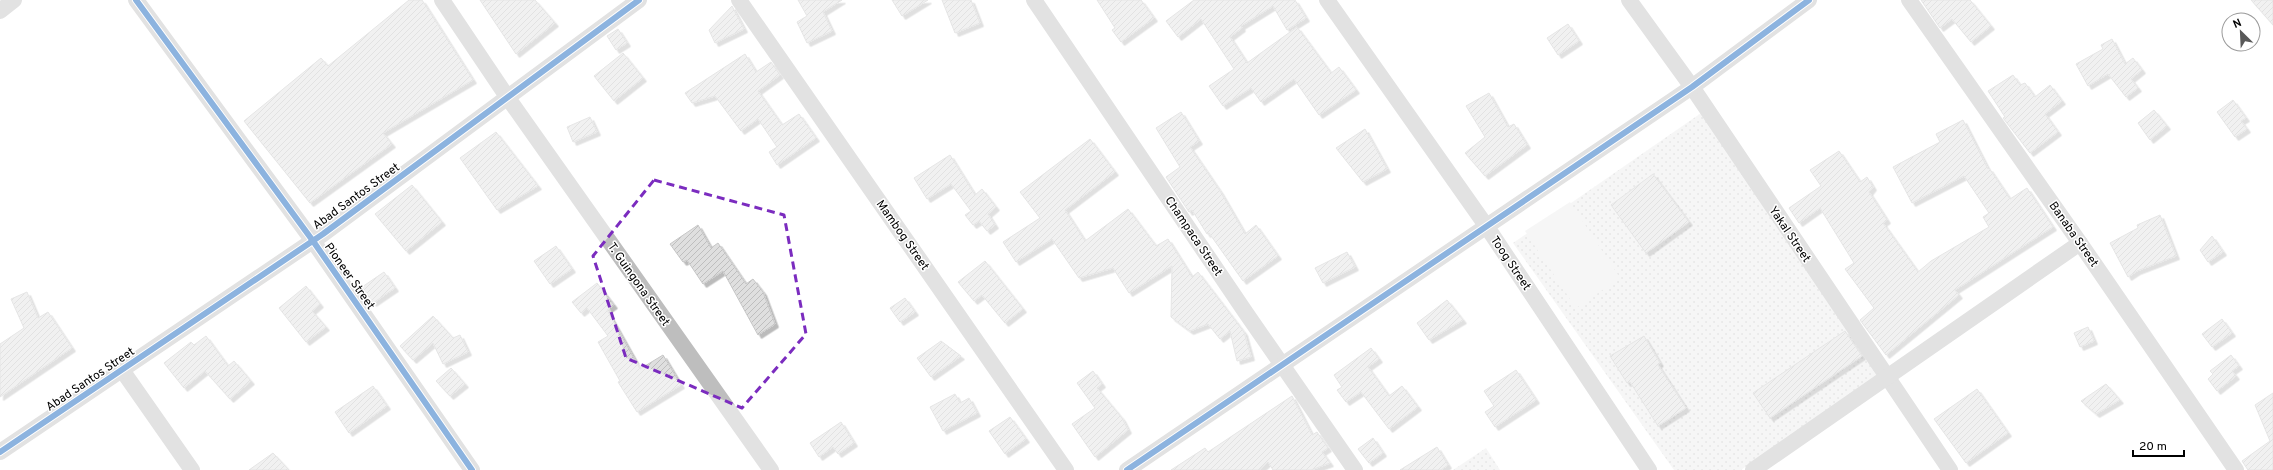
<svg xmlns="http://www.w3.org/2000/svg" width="2273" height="470" font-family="Overpass,sans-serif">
	<defs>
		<pattern id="grass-dots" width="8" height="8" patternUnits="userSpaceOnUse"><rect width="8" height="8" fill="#ececec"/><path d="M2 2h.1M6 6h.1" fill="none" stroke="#c9c9c9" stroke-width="1.8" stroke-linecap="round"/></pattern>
		<pattern id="building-hatch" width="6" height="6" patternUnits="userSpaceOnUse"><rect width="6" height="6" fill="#dfdfdf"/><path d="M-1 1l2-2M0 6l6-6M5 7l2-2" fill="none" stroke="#bebebe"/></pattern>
		<filter id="shadow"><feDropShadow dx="3.5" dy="3.5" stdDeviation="0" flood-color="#0004"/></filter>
	</defs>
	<rect width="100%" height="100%" fill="#fff"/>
	<g fill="url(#grass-dots)">
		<path d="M1704,111L1879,373L1741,470H1674L1513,243Z"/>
		<path d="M1486,448L1500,470H1453Z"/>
	</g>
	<path fill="#ececec" d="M1570,202L1620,278L1576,308L1525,231Z"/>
	<g fill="url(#building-hatch)" stroke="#c7c7c7" filter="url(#shadow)">
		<path d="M409,0H422L473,80L383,133L392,144L310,203L244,121L321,58L328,66Z"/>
		<path d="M480,0H535L555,23L516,54Z"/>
		<path d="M798,0H842L823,12L832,31L807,43L797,22L807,16Z"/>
		<path d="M892,0H928L902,16Z"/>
		<path d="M942,0H971L980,23L955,33Z"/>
		<path d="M1097,0H1141L1154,18L1121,42L1112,30L1115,28Z"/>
		<path d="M1194,0H1295L1306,18L1287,30L1273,6L1241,26L1242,28L1230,37L1247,63L1297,27L1331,73L1339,67L1356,90L1319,115L1294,79L1261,102L1251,88L1223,106L1209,86L1234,69L1201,19L1178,37L1166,21Z"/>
		<path d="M1921,0H1970L1991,26L1971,42L1952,19L1940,28Z"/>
		<path d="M2251,0H2273V25Z"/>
		<path d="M732,6L744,29L715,43L709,30Z"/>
		<path d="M1568,24L1579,41L1558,55L1547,38Z"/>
		<path d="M618,29L627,43L616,50L607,36Z"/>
		<path d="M2112,39L2125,64L2133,58L2142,70L2131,79L2138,88L2126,97L2108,74L2088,86L2076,64L2103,49L2101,45Z"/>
		<path d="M623,53L643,78L614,101L594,76Z"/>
		<path d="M745,54L756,72L771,62L780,75L758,91L782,125L799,114L816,138L777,165L769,152L777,147L758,119L741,131L715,96L692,103L685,93Z"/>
		<path d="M2013,75L2020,85L2025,83L2035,97L2050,85L2062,101L2045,114L2058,132L2030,153L2003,118L2005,117L1988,91Z"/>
		<path d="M1489,93L1508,127L1514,124L1527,145L1485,176L1465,153L1485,137L1466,106Z"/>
		<path d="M2233,100L2246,118L2241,121L2247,129L2235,137L2217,112Z"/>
		<path d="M2154,110L2167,126L2150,140L2138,123Z"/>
		<path d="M1181,112L1199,141L1190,147L1220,191L1245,234L1256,225L1278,256L1243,281L1209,233L1207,234L1192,210L1189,212L1166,177L1180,167L1156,128Z"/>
		<path d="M590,117L597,132L573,142L567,127Z"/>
		<path d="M1963,120L1988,169L1989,168L2010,199L2027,188L2053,227L1955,290L1959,295L1886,355L1860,320L1874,308L1845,269L1854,263L1820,208L1799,223L1789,208L1821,186L1810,170L1839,151L1860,182L1867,177L1873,187L1869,192L1887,220L1883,223L1918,272L1931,261L1989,227L1983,217L1989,213L1964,176L1912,203L1893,167L1940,142L1936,134Z"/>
		<path d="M1365,129L1387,169L1363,182L1336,148Z"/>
		<path d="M496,132L538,186L497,210L460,158Z"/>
		<path d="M1090,139L1115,172L1065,210L1085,241L1128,209L1156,246L1168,239L1192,277L1198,272L1244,332L1251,357L1237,361L1230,331L1220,339L1208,324L1190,331L1171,317L1172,266L1129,293L1113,268L1079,278L1052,239L1016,262L1003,242L1040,218L1020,192Z"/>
		<path d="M950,155L975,195L982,189L996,207L988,214L995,225L987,231L979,221L973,225L965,215L971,211L951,184L927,199L914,178Z"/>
		<path d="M1653,174L1689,222L1646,253L1611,205Z"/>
		<path d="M412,185L442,222L406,251L375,214Z"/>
		<path d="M2160,215L2176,256L2137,271L2128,277L2110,243L2138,228L2137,225Z"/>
		<path d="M698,225L711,248L718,243L746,284L753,279L763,292L775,324L758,335L723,271L703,284L687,260L683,262L670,244Z"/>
		<path d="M2212,236L2223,252L2208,262L2200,250Z"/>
		<path d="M556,246L572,269L550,284L534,261Z"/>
		<path d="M1347,252L1355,267L1323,283L1315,268Z"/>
		<path d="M985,261L1023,309L1005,323L982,295L974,301L958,282Z"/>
		<path d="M384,272L395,288L373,303L362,287Z"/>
		<path d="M597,283L614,305L607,310L640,369L663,355L681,385L637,412L618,382L620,381L598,342L608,336L587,308L581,313L572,302Z"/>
		<path d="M306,286L320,304L312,311L326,327L306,342L279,308Z"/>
		<path d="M27,292L38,318L48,312L72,348L0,397V344L24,328L11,299Z"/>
		<path d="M905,298L915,312L900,322L890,308Z"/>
		<path d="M1447,300L1463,320L1429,340L1417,323Z"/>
		<path d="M433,316L453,338L460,335L468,352L443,364L433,343L413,360L400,346Z"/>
		<path d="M2222,319L2232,333L2212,347L2202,334Z"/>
		<path d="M2088,327L2094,341L2080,347L2074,333Z"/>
		<path d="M1845,331L1862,356L1770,418L1753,393Z"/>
		<path d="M206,336L228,366L234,361L251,381L230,399L205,371L184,388L164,363L191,342L194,345Z"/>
		<path d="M1644,336L1660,363L1658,365L1686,408L1658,426L1630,382L1627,383L1610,356Z"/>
		<path d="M941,341L961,356L931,377L917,358Z"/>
		<path d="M1371,348L1379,359L1368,367L1389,396L1402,386L1418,407L1389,429L1361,392L1346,402L1337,390L1342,387L1334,375Z"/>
		<path d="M2231,355L2239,366L2232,371L2236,376L2217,391L2208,379L2213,374L2210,371Z"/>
		<path d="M451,368L465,384L450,396L436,381Z"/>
		<path d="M1516,370L1536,400L1495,427L1485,412L1494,406L1484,391Z"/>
		<path d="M1093,371L1102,384L1097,388L1122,418L1128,430L1095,457L1072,424L1095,408L1077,383Z"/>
		<path d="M2106,384L2120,400L2096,414L2081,401Z"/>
		<path d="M373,386L387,406L349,433L335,412Z"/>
		<path d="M1977,389L2008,433L1966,463L1934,419Z"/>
		<path d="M2273,393V470H2248L2242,461L2270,441L2255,405Z"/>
		<path d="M955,394L960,403L969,398L977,413L943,431L930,407Z"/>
		<path d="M1292,396L1312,435L1317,432L1328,448L1322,452L1330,463L1311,470H1273L1268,462L1259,470H1171L1205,448L1208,452Z"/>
		<path d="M1010,417L1026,439L1005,454L989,431Z"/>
		<path d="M841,422L854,443L838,454L833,447L819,457L810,443Z"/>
		<path d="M1373,438L1383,453L1369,463L1358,449Z"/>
		<path d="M1437,447L1448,465L1441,470H1400Z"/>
		<path d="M273,453L289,470H249Z"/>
	</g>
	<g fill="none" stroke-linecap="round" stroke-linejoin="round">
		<g stroke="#bebebe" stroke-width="16">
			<path d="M136,0L313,241L472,470"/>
			<path d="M442,0L508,98L771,470"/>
			<path d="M739,0L1066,470"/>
			<path d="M1034,0L1246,313L1355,470"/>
			<path d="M1327,0L1487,227L1649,470"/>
			<path d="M1629,0L1692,87L1950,470"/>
			<path d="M1909,0L2080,243L2236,470"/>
			<path d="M0,11L14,0"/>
			<path d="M122,370L192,470"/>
			<path d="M0,452L323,234L639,0"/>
			<path d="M1127,470L1692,87L1809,0"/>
			<path d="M1753,470L2080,243"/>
		</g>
		<defs>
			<g id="cycleway">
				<path d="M136,0L313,241L472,470"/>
				<path d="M0,452L323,234L639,0"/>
				<path d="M1127,470L1692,87L1809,0"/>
			</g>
		</defs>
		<use href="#cycleway" stroke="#fff" stroke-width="8"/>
		<use href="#cycleway" stroke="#0057b8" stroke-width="6"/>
	</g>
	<path d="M0 0H2273V470H0ZM654,180L784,215L806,334L742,408L626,358L593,256Z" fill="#fff" fill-opacity=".55" fill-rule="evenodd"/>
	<path fill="none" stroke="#7b2cbf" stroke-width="3" stroke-dasharray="8 5" stroke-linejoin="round" d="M654,180L784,215L806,334L742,408L626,358L593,256Z"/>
	<g text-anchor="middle" stroke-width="3" stroke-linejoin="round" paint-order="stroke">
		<g font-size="12" fill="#000" stroke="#fff">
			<text transform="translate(356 196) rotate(-36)" y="4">Abad Santos Street</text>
			<text transform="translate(1790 234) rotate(56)" y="4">Yakal Street</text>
			<text transform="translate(2074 234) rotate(55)" y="4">Banaba Street</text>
			<text transform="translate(903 235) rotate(55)" y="4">Mambog Street</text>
			<text transform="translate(1194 236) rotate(56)" y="4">Champaca Street</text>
			<text transform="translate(1511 263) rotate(56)" y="4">Toog Street</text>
			<text transform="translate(350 276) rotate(55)" y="4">Pioneer Street</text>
			<text transform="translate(639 284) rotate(55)" y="4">T. Guingona Street</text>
			<text transform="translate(90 379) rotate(-34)" y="4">Abad Santos Street</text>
		</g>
	</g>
	<g transform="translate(2241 32) rotate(336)"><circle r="19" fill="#ffffff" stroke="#999999"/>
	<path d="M0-3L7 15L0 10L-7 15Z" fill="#595959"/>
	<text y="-6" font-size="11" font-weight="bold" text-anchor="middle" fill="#000000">N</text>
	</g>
	<path d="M2133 450v6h51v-6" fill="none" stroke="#000000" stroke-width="2"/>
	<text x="2139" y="450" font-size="12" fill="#000000" stroke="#ffffff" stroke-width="3" paint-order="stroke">20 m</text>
</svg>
